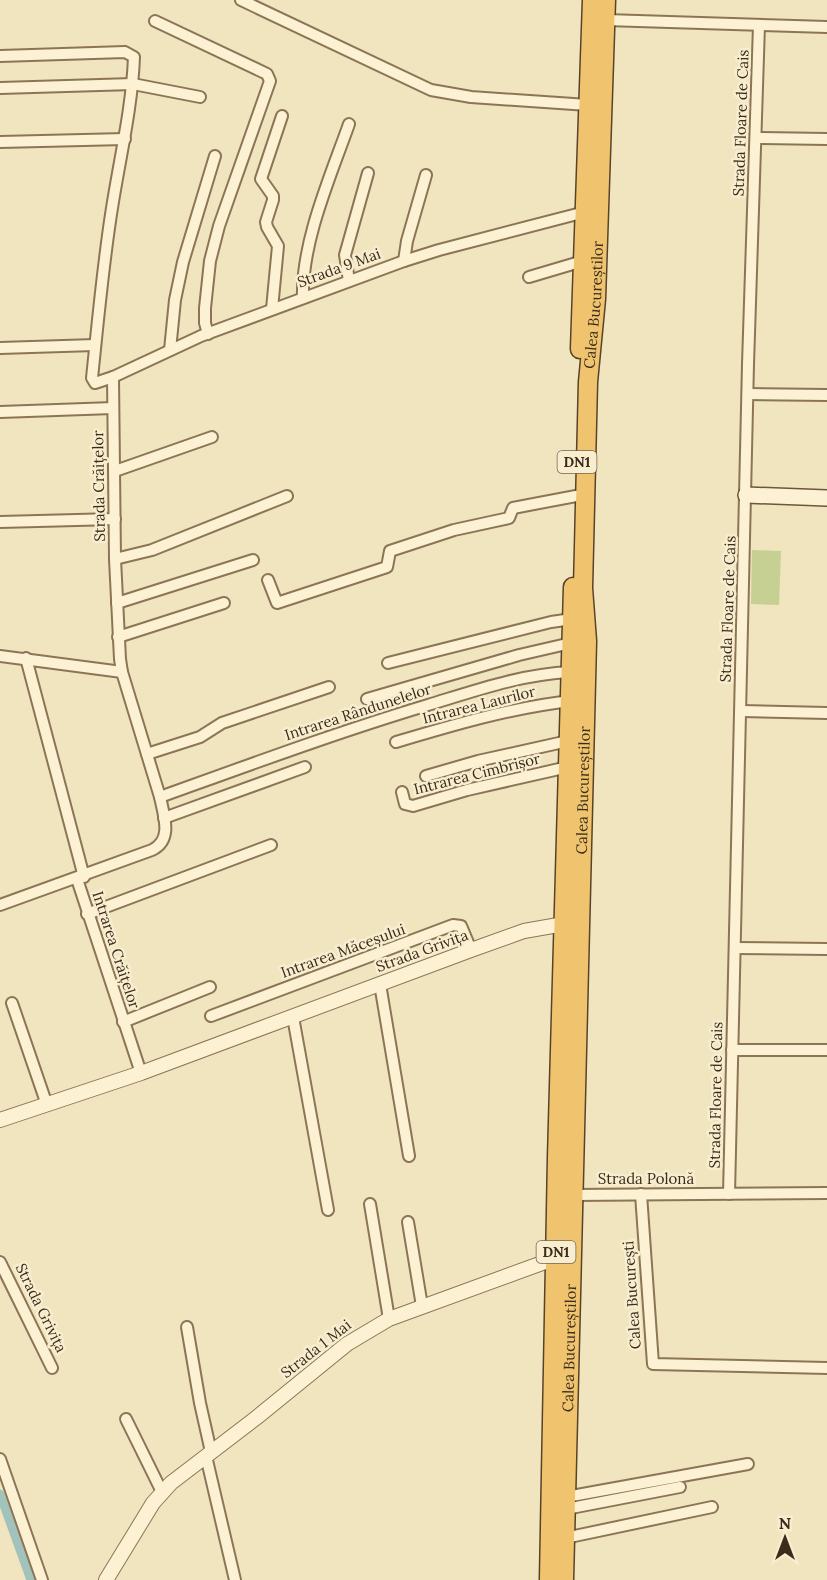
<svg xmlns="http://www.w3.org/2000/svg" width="827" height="1580" font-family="Lora,serif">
	<rect width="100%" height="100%" fill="#f1e5bf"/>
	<path fill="#c6d092" d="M752,550L781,551L779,605L751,604Z"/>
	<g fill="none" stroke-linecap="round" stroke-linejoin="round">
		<path stroke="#a2c3bb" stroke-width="9" d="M0,1494L31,1580"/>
		<defs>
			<g id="minor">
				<path d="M241,0L431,90L471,97L588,105"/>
				<path d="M606,20L827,27"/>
				<path d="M155,21L267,74L270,81L219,226L210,261L205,308V323L208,334"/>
				<path d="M0,56L125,52L134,57C132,108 120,157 112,208C103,264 98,321 92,378L95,383L113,377L201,336L404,261L439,250L585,212"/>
				<path d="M0,88L133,84L200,97"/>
				<path d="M756,138L827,139"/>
				<path d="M0,142L125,139"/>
				<path d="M404,261L407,241L426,175"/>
				<path d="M529,277L583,261"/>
				<path d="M349,281L345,255L368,173"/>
				<path d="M303,298C301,243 331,175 349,124"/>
				<path d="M272,309L278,246L267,227L266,222L273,200V196L261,179L282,116"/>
				<path d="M0,348L95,345"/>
				<path d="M170,350L175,300L183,262L215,156"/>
				<path d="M748,394L827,395"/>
				<path d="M0,412L113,408"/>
				<path d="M115,471L212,437"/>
				<path d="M0,522L115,519"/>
				<path d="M115,559L152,550L287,496"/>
				<path d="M268,580L277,603L387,567L390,551L454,530L509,518L513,508L576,496"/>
				<path d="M117,603L253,560"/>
				<path d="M118,637L224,603"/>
				<path d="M0,656L122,672"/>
				<path d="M26,658L84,877"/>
				<path d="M388,663L551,622L572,619"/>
				<path d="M367,699L519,655L571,643"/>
				<path d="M741,711L827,713"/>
				<path d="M396,742C453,725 510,708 570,701"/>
				<path d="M147,754L200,737L222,723L329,687"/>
				<path d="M426,776L478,761L568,741"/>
				<path d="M402,792L405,804L413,806L467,790L568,767"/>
				<path d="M160,797C249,765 338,732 428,705C474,691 522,674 570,672"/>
				<path d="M164,818L305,767"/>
				<path d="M77,879L141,1073"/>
				<path d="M0,905L152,850C173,840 164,816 160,797L122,672L120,659L115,559L113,377"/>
				<path d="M87,914L271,845"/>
				<path d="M735,948L827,949"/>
				<path d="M380,984L409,1156"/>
				<path d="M12,1003L47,1105"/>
				<path d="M211,1016L453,925L461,926L471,950"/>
				<path d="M293,1017L328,1210"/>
				<path d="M123,1022L210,987"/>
				<path d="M732,1050H827"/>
				<path d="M641,1194L653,1364L827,1368"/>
				<path d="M729,1194L748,364L759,25"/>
				<path d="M573,1195L827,1193"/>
				<path d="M370,1204L389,1319"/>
				<path d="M408,1222L422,1306"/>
				<path d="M0,1262L52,1368"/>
				<path d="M187,1327L200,1403L211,1452"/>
				<path d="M126,1419L162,1492"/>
				<path d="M206,1456L235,1580"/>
				<path d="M0,1459L42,1580"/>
				<path d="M566,1497L748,1464"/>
				<path d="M566,1509L680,1487"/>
				<path d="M565,1538L712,1507"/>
			</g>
			<g id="tertiary">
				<path d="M0,1120L141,1073L471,950L524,931L564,924"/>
				<path d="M106,1580L153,1503L171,1483L256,1418L347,1344L389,1319L556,1258"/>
			</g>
			<path id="secondary" d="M746,495L827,498"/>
			<g id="trunk">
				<path d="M580,349L592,0"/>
				<path d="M549,1580L557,1158L573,587"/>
				<path id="s1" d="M564,1580L587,641L583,588L588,382L596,299L606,0"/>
			</g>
		</defs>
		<use href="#minor" stroke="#8c7556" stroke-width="14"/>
		<use href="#tertiary" stroke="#8c7556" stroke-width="16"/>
		<use href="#secondary" stroke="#6d5639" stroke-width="18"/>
		<use href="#trunk" stroke="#59422a" stroke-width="21"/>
		<use href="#minor" stroke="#fcf1d3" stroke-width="10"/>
		<use href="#tertiary" stroke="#fcf1d3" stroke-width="14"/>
		<use href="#secondary" stroke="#fcf1d3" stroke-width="15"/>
		<use href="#trunk" stroke="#f0c46e" stroke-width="18"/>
	</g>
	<g text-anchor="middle" stroke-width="5" stroke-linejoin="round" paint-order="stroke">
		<g fill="#f8eecf" stroke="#736651" stroke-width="1.5">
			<rect x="557.5" y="451" width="39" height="22" rx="4.5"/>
			<rect x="536.5" y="1241" width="39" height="22" rx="4.5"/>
		</g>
		<g font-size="14" font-weight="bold" fill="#3a2c1b">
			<text x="577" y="467">DN1</text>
			<text x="556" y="1257">DN1</text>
		</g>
		<g font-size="15" fill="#3a2c1b" stroke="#f8eecf">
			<text transform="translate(741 123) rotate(-88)" y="5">Strada Floare de Cais</text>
			<text transform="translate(339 268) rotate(-20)" y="5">Strada 9 Mai</text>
			<text dy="5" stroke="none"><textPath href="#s1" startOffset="1276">Calea Bucureștilor</textPath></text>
			<text transform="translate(99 486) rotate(-91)" y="5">Strada Crăițelor</text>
			<text transform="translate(728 609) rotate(-88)" y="5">Strada Floare de Cais</text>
			<text transform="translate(479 705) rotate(-14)" y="5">Intrarea Laurilor</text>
			<text transform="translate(358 712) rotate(-18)" y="5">Intrarea Rândunelelor</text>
			<text transform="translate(477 774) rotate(-14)" y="5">Intrarea Cimbrișor</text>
			<text dy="5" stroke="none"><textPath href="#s1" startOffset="790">Calea Bucureștilor</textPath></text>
			<text transform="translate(116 950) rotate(72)" y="5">Intrarea Crăițelor</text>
			<text transform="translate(343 951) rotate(-20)" y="5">Intrarea Măceșului</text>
			<text transform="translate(422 951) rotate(-20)" y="5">Strada Grivița</text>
			<text transform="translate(716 1095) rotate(-89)" y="5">Strada Floare de Cais</text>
			<text x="646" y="1184">Strada Polonă</text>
			<text transform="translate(632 1295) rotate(-94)" y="5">Calea București</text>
			<text transform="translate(41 1308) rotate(64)" y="5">Strada Grivița</text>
			<text dy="5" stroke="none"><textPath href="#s1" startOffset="232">Calea Bucureștilor</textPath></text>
			<text transform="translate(316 1349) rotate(-38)" y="5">Strada 1 Mai</text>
		</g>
	</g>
	<g transform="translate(785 1538)" stroke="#f8eecf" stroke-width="4.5" paint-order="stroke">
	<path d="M0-4.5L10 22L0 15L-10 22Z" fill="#3a2c1b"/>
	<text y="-9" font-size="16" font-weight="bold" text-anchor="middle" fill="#3a2c1b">N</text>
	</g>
</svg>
